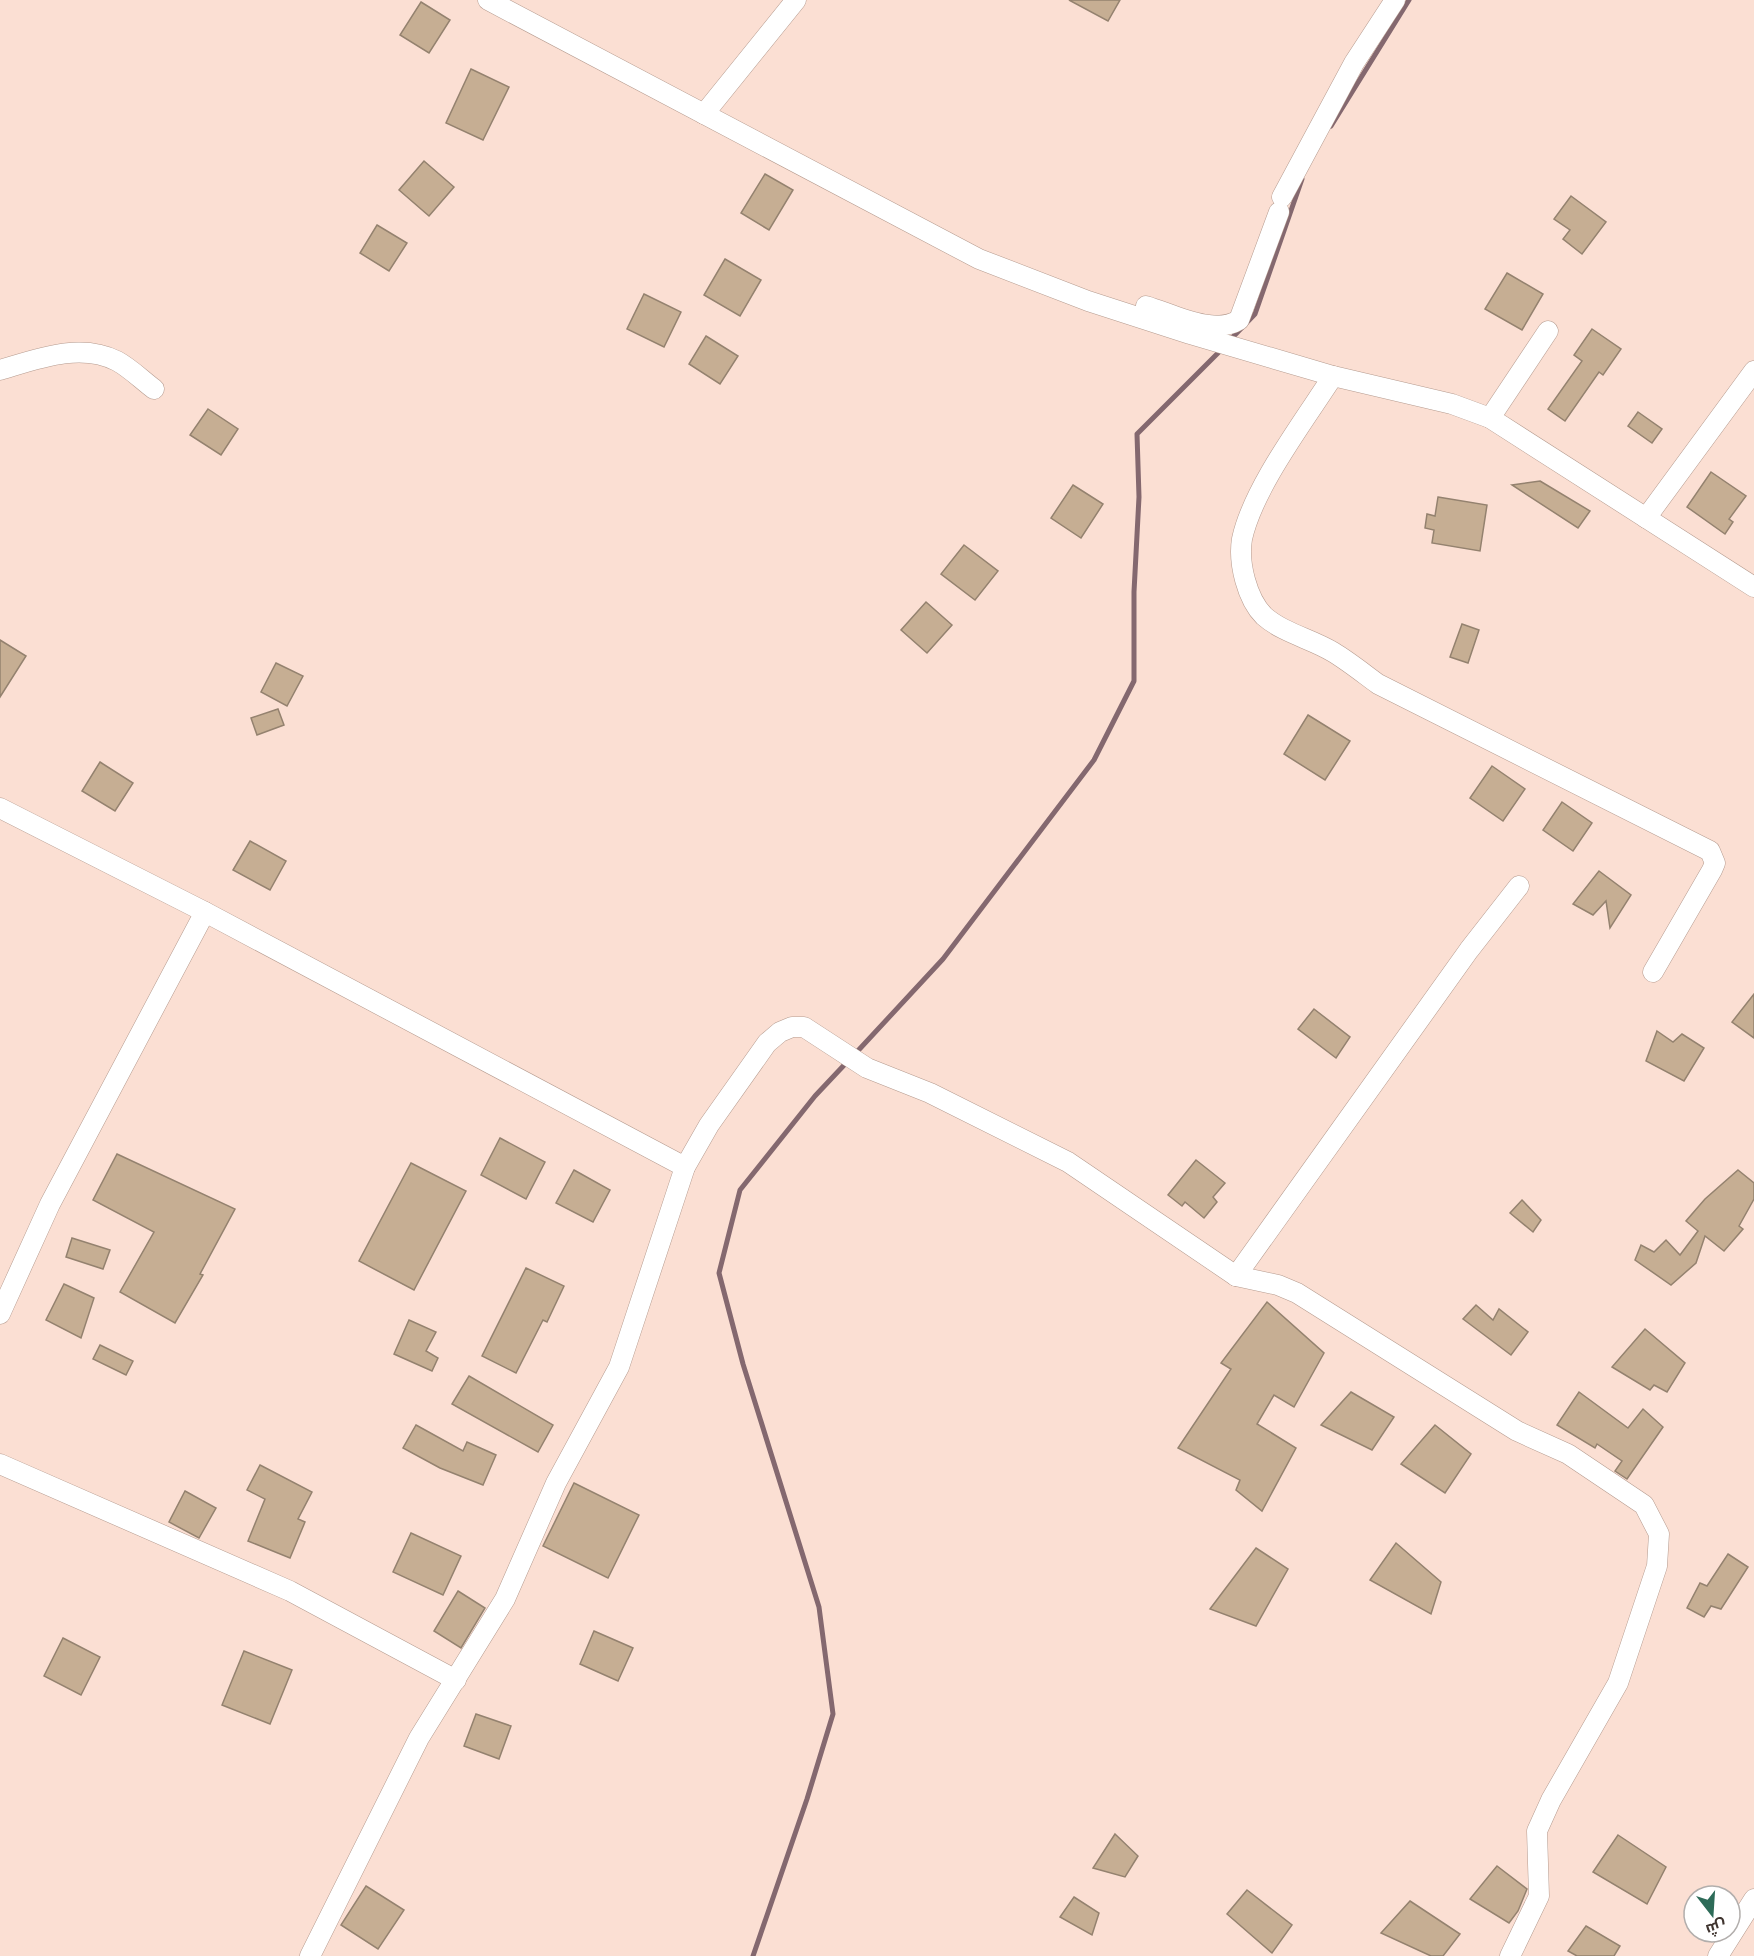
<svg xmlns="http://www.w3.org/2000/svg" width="1754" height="1956" font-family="Barlow,Cairo,sans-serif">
	<rect width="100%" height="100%" fill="#fbdfd3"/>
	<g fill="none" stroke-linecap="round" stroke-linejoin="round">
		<g stroke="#84686f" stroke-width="5">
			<path d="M1331,126L1409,0"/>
			<path d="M1230,340L1255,314L1302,179"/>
			<path d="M854,1055L943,959L1094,760L1134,681V592L1139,497L1137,434L1222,349"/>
			<path d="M753,1956L807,1799L833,1714L819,1607L743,1364L719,1273L740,1190L815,1096L847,1062"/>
		</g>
	</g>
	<g fill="#c6ae93" stroke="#94826f" stroke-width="1.5">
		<path d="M1069,0H1120L1108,21Z"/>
		<path d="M421,2L450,20L429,53L400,35Z"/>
		<path d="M471,69L509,87L483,140L446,123Z"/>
		<path d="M424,161L454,187L429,216L399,190Z"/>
		<path d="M765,174L793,190L769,230L741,213Z"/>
		<path d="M1571,196L1606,222L1582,254L1563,239L1570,230L1554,219Z"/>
		<path d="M377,225L407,243L389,271L360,253Z"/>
		<path d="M725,259L761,280L740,316L704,295Z"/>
		<path d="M1507,273L1543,294L1522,330L1485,309Z"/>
		<path d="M644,294L681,312L664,347L627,329Z"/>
		<path d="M1592,329L1621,349L1603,375L1599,372L1565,421L1548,409L1582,361L1574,355Z"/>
		<path d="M706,336L738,356L720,384L689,364Z"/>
		<path d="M208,409L238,429L221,455L190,435Z"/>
		<path d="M1638,412L1662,429L1652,443L1628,426Z"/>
		<path d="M1711,472L1746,496L1729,519L1733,522L1725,534L1687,507Z"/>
		<path d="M1540,481L1590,511L1578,528L1512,485Z"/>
		<path d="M1073,485L1103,504L1081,538L1051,518Z"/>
		<path d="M1438,497L1487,505L1480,551L1432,543L1434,530L1425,528L1427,514L1435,516Z"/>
		<path d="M964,545L998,571L975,600L941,574Z"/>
		<path d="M926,602L952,625L927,653L901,630Z"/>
		<path d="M1462,624L1479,630L1468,663L1450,657Z"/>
		<path d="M0,640L26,656L0,697Z"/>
		<path d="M276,663L303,676L287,706L261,692Z"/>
		<path d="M278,709L284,725L257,735L251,718Z"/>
		<path d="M1308,715L1350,741L1325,780L1284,754Z"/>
		<path d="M100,762L133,783L115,811L82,791Z"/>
		<path d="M1492,766L1525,789L1503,821L1470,798Z"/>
		<path d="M1562,802L1592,823L1573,851L1543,830Z"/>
		<path d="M250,841L286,861L270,890L233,870Z"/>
		<path d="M1599,871L1631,895L1610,928L1606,901L1593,915L1573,904Z"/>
		<path d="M1754,994V1038L1732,1022Z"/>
		<path d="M1314,1009L1350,1037L1336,1058L1298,1029Z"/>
		<path d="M1657,1031L1673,1042L1682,1034L1704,1048L1684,1081L1646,1061Z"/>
		<path d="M500,1138L545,1162L526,1199L481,1175Z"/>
		<path d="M117,1154L235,1209L200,1274L203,1275L175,1323L120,1292L154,1232L93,1200Z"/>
		<path d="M1196,1160L1225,1183L1213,1197L1217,1202L1204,1218L1185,1202L1182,1206L1168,1195Z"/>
		<path d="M411,1163L466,1191L414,1290L359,1261Z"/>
		<path d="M574,1170L610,1190L593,1222L556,1203Z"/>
		<path d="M1738,1170L1754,1183V1199L1739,1226L1743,1229L1724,1251L1705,1236L1696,1263L1671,1285L1635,1260L1641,1245L1654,1252L1666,1240L1680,1255L1698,1231L1686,1221L1705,1199Z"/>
		<path d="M1522,1200L1541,1220L1533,1232L1510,1213Z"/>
		<path d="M72,1238L110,1250L103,1269L66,1257Z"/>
		<path d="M526,1268L564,1286L547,1322L543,1320L516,1373L482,1356Z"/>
		<path d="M64,1284L94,1298L81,1338L46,1320Z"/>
		<path d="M1267,1302L1324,1353L1294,1407L1274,1395L1257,1424L1296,1448L1262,1511L1236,1490L1240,1480L1178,1448L1231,1369L1221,1363Z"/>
		<path d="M1476,1305L1493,1320L1499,1309L1528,1332L1511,1355L1463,1319Z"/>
		<path d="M409,1320L436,1332L426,1351L438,1358L432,1371L394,1354Z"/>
		<path d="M1645,1329L1685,1363L1667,1392L1654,1385L1650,1390L1612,1367Z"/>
		<path d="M100,1345L133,1361L126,1375L93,1359Z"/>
		<path d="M469,1376L553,1425L538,1452L452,1404Z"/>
		<path d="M1351,1392L1394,1417L1372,1450L1321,1425Z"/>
		<path d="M1579,1392L1628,1428L1643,1409L1663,1427L1627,1479L1615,1471L1622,1461L1597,1444L1595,1448L1557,1425Z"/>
		<path d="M416,1425L463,1451L467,1442L496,1455L483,1485L440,1468L403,1448Z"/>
		<path d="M1435,1425L1471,1454L1445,1493L1401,1464Z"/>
		<path d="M260,1465L312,1492L298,1519L305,1522L290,1558L248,1541L265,1499L247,1490Z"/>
		<path d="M574,1483L639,1515L608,1578L543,1546Z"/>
		<path d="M185,1491L216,1508L199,1538L169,1522Z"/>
		<path d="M411,1533L461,1556L443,1595L393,1572Z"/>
		<path d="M1396,1543L1441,1582L1431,1614L1370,1580Z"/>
		<path d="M1256,1548L1288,1569L1256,1626L1210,1609Z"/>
		<path d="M1728,1554L1748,1567L1721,1609L1711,1606L1704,1617L1687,1608L1700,1583L1707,1586Z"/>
		<path d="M458,1591L485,1608L461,1648L434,1631Z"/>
		<path d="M594,1631L633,1648L618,1681L580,1664Z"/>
		<path d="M63,1638L100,1657L81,1695L44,1676Z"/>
		<path d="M244,1651L292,1670L270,1724L222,1705Z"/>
		<path d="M476,1714L511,1726L499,1759L464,1746Z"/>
		<path d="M1115,1834L1138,1856L1125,1877L1093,1868Z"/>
		<path d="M1618,1835L1666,1867L1647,1904L1593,1872Z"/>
		<path d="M1497,1866L1527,1889L1518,1911L1509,1923L1470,1899Z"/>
		<path d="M366,1886L404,1910L378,1949L341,1925Z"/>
		<path d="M1247,1890L1292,1925L1272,1953L1227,1914Z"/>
		<path d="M1074,1897L1099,1913L1092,1935L1060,1917Z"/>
		<path d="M1410,1901L1460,1934L1443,1956H1431L1381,1933Z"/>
		<path d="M1586,1926L1620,1946L1614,1956H1577L1568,1951Z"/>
	</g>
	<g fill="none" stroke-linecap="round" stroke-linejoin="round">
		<defs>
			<g id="minor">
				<path d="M488,0L979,259L1088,301L1190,334L1333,376L1452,404L1490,418L1754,587"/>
				<path d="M704,114L796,0"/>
				<path d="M1282,197L1354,63L1395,0"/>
				<path d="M1146,306C1173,314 1213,336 1239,320L1279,212"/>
				<path d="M0,370C37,359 80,342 117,361C130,368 142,380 154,389"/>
				<path d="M1333,376C1304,421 1253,488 1242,539C1238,563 1247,599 1264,616C1283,633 1312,639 1333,652C1348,661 1363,673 1378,684L1710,851L1715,863L1712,870L1653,972"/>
				<path d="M1490,418L1548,331"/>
				<path d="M1646,518L1754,371"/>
				<path d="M0,808L205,912L685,1167"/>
				<path d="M1236,1276L1469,950L1519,886"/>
				<path d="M0,1314L50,1204L205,912"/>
				<path d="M0,1464L290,1591L456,1680"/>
				<path d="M310,1956L419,1738L505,1599L556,1483L619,1367L685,1167L709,1125L767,1043L780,1032L792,1027H804L867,1068L930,1093L1068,1162L1236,1276L1278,1285L1297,1293L1517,1431L1568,1454L1644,1505L1659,1534L1657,1566L1618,1683L1551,1800L1537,1831L1539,1896L1510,1956"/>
				<path d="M1718,1956L1754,1899"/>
			</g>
		</defs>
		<use href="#minor" stroke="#b59b8f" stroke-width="21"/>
		<use href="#minor" stroke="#fff" stroke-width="20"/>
	</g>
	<g transform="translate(1712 1914) rotate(163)"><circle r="28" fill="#ffffff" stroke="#b2aeac" stroke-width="1.5"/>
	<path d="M0-4.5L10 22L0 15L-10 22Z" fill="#2d6b58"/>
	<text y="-9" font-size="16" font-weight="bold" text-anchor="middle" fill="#3f342f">ش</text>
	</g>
</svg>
